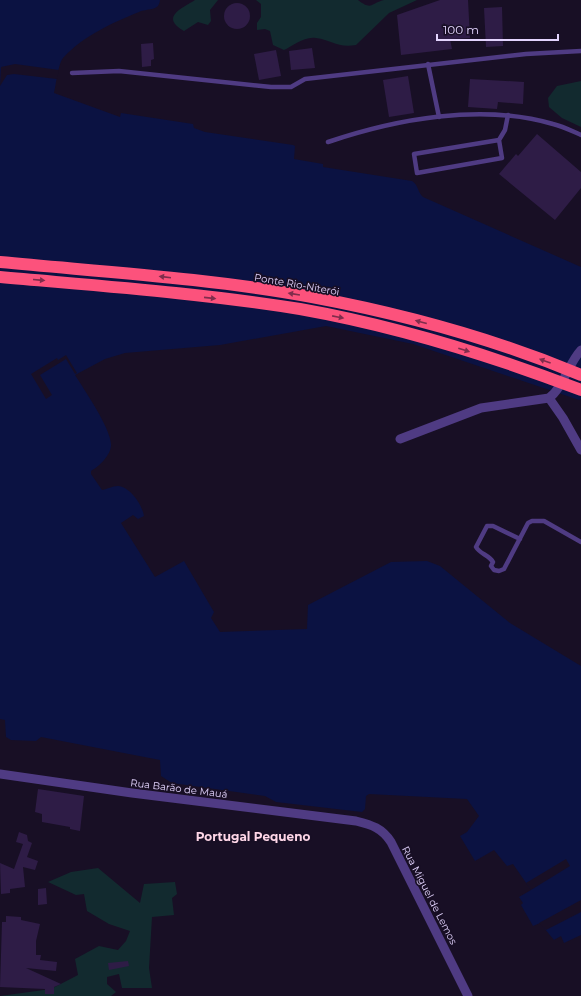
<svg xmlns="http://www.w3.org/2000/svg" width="581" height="996" font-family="Montserrat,sans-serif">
	<rect width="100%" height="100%" fill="#180f25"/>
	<g fill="#122a2f">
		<path d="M195,0H218L210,10L211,21L208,25L198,22L184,31C160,17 181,9 195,0Z"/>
		<path d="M256,0H358C372,11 371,3 384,0C393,0 407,0 417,0L389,13L356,45C337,48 332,40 316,38C304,36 293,46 284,50L273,45L270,31L265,29L257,30V23L261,17V4Z"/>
		<path d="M581,81V127L562,118L549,107L548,98L557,86Z"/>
		<path d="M98,868L140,903L144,884L175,882L177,894L172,898L174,915L152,917L149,968L152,988H122L119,974L107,977V984L116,992L111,996H0L51,989L78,975L75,959L99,946L118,950L126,941L130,931L109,924L87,911L84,894L76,895L48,882L71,872Z"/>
	</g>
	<path fill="#0b1242" d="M0,0H160C159,12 147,8 139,12C112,23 83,36 63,58C58,64 56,85 54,93L120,117L121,113L193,124L194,128L205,132L293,145L295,146L294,159L323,164V167L412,181C418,184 418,193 423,197L581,267V399L579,400L413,344L326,326L220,345L125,353L105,359L75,375C85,391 110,427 111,444C112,454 99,467 91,471V474L102,490C108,489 112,486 118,486C130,487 142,504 144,516L138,519L133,515L121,523L155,577L184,561L214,612L211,618L220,632L307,629L308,605L391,562L427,561L440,566L510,623L581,666V935L564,943L561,936L554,940L540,923L533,926L521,905L523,903L519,897L531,890L513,864L507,866L494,850L475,861L460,836L467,832L479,816L467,799L369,794L366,796L365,809L362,812L276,802L265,796L172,783L161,776L160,760L41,737L36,741L11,740L6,737L5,720L0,719Z"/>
	<g fill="#180f25">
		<path d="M15,64L59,70L57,79L14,74L7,75L0,86L1,67Z"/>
		<path d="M66,355L77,373L75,374L66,359L40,375L52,395L46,399L31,374L57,358L58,360Z"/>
		<path d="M566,859L570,866L531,890L526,883Z"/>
		<path d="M581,900V912L546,930L539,923Z"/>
	</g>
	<g fill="#2e1c46">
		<path d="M440,0H468L470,38L450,39L452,49L401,55L397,15Z"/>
		<circle cx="237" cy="16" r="13"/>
		<path d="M502,7L503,46L486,47L484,8Z"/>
		<path d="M153,43L154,59L151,60V66L142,67L141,44Z"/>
		<path d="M312,48L315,68L291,70L289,51Z"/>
		<path d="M276,50L281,76L259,80L254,54Z"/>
		<path d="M408,76L414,113L389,117L383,80Z"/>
		<path d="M470,79L524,82L523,104L498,102L497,109L468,107Z"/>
		<path d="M537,134L581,172V188L555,220L499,174L516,154L518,156Z"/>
		<path d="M38,789L84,796L80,831L70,829V827L42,822V814L35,812Z"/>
		<path d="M19,832L27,835L28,841L32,843L27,857L38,861L35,870L23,867L25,887L10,889V893L1,894L0,863L14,869L23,844L16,842Z"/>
		<path d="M46,888L47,904L38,905V889Z"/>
		<path d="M6,916L21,917V920L40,924L36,941V955H41L40,960L57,962L56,971L26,968L61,984L54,987V994H45V989L0,987L2,922H6Z"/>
		<path d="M128,961L129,966L109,970L108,963Z"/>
	</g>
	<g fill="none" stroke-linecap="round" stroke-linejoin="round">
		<g stroke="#4f3b83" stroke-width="4.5">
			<path d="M428,64L439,117"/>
			<path d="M72,73L119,71L271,87H291L305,79L526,54L581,51"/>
			<path d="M499,140L502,158L417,173L414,154L499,140L505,130L508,115"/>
			<path d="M328,142C396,119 482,103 553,124C562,126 572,131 581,135"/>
			<path d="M520,539L493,526H487L476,547C480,554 489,555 493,562L491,566L494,570L499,571L504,569L528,523L532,521H544L581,542"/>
		</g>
		<g stroke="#4f3b83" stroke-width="9">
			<path d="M549,398L563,418L581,450"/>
			<path d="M400,439L481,408L549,398C563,388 568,364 581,350"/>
			<path d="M0,774L132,793L356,821C372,825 382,828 391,842L468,996"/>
		</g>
		<g stroke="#fc527c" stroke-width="12">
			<path d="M0,262C104,272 209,278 312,297C403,314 495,339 581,375"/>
			<path d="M0,277C100,286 201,293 300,309C396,326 490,355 581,390"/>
		</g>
	</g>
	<defs><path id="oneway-solid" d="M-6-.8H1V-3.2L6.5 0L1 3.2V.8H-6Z"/></defs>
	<g fill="#7f2d4c">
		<use href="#oneway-solid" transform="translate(165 277) rotate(-173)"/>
		<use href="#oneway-solid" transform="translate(39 280) rotate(5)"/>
		<use href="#oneway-solid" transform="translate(294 294) rotate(-171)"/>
		<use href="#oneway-solid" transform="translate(210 298) rotate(6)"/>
		<use href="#oneway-solid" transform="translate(338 317) rotate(11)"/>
		<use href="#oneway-solid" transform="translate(421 322) rotate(-165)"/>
		<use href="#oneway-solid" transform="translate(464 350) rotate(18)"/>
		<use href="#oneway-solid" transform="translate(545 361) rotate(-160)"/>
	</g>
	<g text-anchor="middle" stroke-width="3.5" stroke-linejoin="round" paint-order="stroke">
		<g font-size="10" fill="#e3d4fe" stroke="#180f25">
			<text transform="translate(297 284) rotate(10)" y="4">Ponte Rio-Niterói</text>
			<text transform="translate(179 788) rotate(7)" y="4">Rua Barão de Mauá</text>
			<text transform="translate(430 895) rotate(63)" y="4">Rua Miguel de Lemos</text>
		</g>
		<g font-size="12" font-weight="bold" fill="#fed6e7" stroke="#180f25">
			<text x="253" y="841">Portugal Pequeno</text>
		</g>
	</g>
	<path d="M437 34v6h121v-6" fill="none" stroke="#e3d4fe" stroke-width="2"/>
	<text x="443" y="34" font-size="12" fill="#e3d4fe" stroke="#180f25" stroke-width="3" paint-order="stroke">100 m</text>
</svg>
